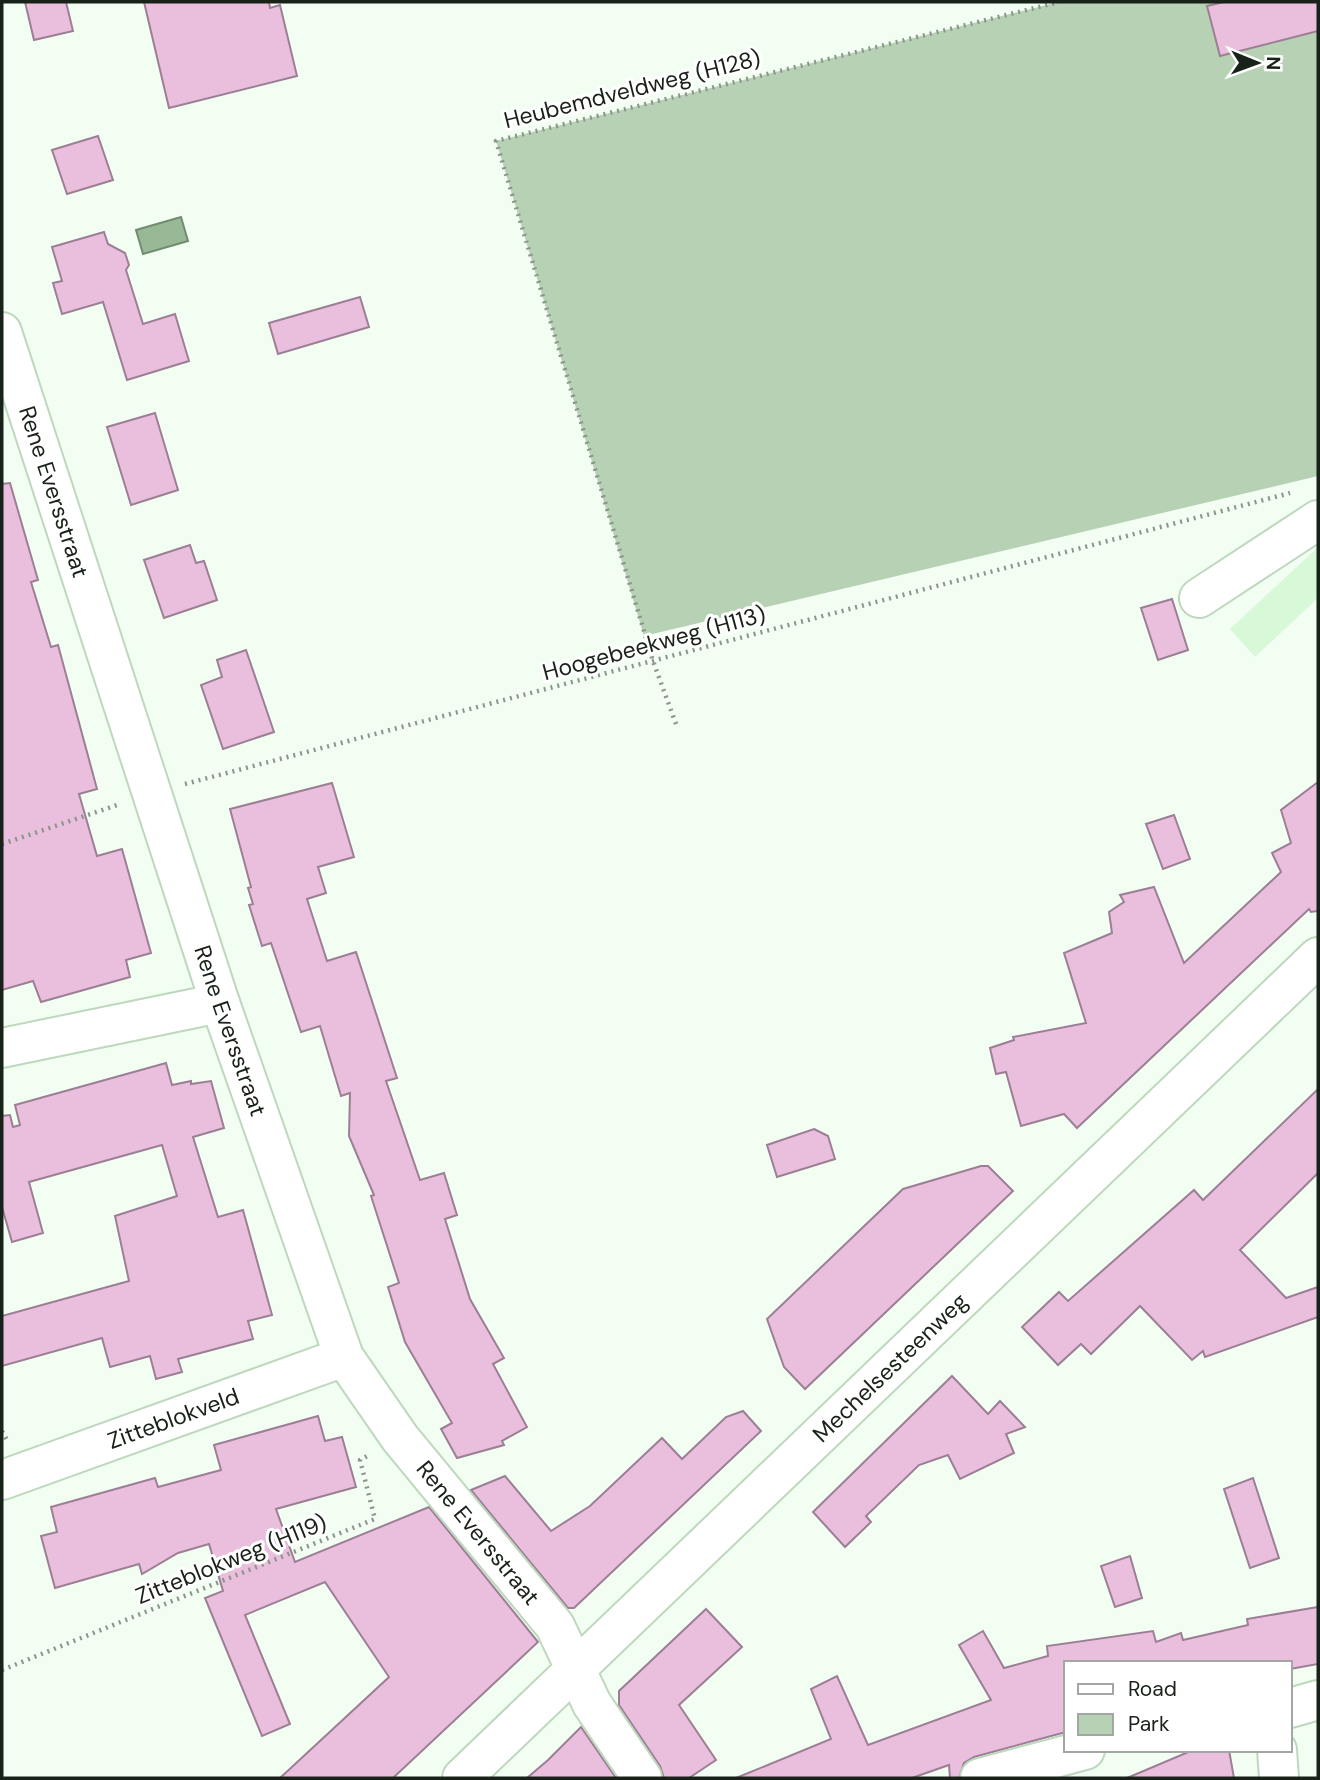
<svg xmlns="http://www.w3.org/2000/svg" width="1320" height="1780" font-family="'DM Sans',sans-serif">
	<rect width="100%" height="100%" fill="#f3fef3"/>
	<path fill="#d8f9d7" d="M1318,547V598L1255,657L1230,629Z"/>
	<path fill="#b7d1b5" d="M1059,2H1318V476L644,636L496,141Z"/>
	<path fill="#97b995" stroke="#718c70" stroke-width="2" d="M181,217L188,241L143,254L136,230Z"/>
	<g fill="#e9bfdd" stroke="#9c7f94" stroke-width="2">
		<path d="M25,2H66L73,31L34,40Z"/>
		<path d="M144,2H269L270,8L280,5L297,76L169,108Z"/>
		<path d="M1224,2H1318V31L1220,56L1207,6Z"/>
		<path d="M98,136L113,180L67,194L52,150Z"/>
		<path d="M104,232L108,244L125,253L129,265L126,270L143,324L175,314L189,361L127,380L103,302L62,314L53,283L62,281L52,247Z"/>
		<path d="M360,297L369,327L278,354L269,323Z"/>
		<path d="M155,413L178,490L131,505L107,427Z"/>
		<path d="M10,483L38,580L31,582L51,647L58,645L97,789L79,794L97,856L122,849L151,953L126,960L130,977L41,1002L33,981L2,990V484Z"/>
		<path d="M190,545L196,563L204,561L217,600L164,618L144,560Z"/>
		<path d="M1172,599L1188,650L1158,660L1141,608Z"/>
		<path d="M246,650L274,732L223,749L201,685L222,677L217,660Z"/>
		<path d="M1318,782V911L1311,912L1309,909L1077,1128L1064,1114L1021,1126L1006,1072L996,1074L990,1048L1014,1040L1013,1037L1086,1023L1064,953L1112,933L1109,912L1124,902L1120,895L1154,887L1184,963L1281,872L1272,853L1291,843L1281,810Z"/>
		<path d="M332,783L354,857L318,867L326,893L307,899L327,961L356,952L397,1078L386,1081L420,1180L444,1173L457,1215L445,1219L470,1299L504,1358L493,1364L527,1427L502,1441L504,1445L457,1458L441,1429L452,1423L405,1342L388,1287L399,1283L371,1196L374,1195L349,1136L350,1093L341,1096L320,1026L301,1032L271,943L262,946L249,905L253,904L248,888L251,887L230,809Z"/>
		<path d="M1174,815L1190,859L1163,869L1146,824Z"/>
		<path d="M166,1063L172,1085L191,1081V1084L211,1081L224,1128L193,1137L218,1217L243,1210L272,1315L248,1321L253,1339L178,1359L182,1372L156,1379L150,1356L110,1367L102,1338L2,1366V1316L129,1281L115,1216L177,1196L162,1145L29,1182L43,1233L12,1242L2,1207V1116L10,1115L13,1127L20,1125L15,1105Z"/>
		<path d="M1318,1089V1173L1240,1250L1286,1298L1318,1287V1317L1205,1357L1203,1351L1192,1360L1140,1306L1091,1354L1081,1344L1058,1365L1022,1327L1059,1292L1068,1301L1194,1190L1203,1200Z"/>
		<path d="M814,1129L828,1136L835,1159L777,1177L767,1145Z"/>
		<path d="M981,1166H988L1013,1191L805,1389L784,1367L767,1319L903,1189Z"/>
		<path d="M952,1376L988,1414L1000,1401L1025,1427L1006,1434L1014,1453L960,1479L948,1455L919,1465L866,1516L871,1522L845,1547L813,1512Z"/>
		<path d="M743,1411L761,1431L574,1608H568L471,1490L505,1476L551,1531L590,1506L662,1438L682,1459L726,1417Z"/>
		<path d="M318,1416L325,1441L342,1437L356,1487L276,1509L295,1562L429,1507L538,1642L393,1778H280L389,1677L325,1582L245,1615L290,1724L262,1736L205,1598L223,1591L209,1544L178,1553L142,1574L139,1564L55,1588L41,1536L57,1532L51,1507L155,1478L158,1487L221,1470L214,1445Z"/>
		<path d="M1253,1478L1279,1558L1250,1568L1224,1489Z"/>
		<path d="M1130,1556L1142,1598L1115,1607L1101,1566Z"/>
		<path d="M1318,1607V1664L1290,1669V1663H1066V1732L974,1757L964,1763L959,1778H950L949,1765L912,1778H736L831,1739L811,1689L837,1676L868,1745L991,1700L959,1645L983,1631L1004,1668L1048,1656L1047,1646L1153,1631L1156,1642L1181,1633L1183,1640L1248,1625L1247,1619Z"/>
		<path d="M706,1609L742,1647L679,1705L716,1760L689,1778H664L660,1766L619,1705V1691Z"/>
		<path d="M581,1727L616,1778H527L548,1760Z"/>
		<path d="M1193,1750H1229L1234,1778H1127Z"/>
	</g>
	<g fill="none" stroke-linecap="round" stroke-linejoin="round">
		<defs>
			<g id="minor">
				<path id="s1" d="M2,332L220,1003L344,1357L400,1438L555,1626L592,1704L642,1778"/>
				<path d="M1199,598L1318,520"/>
				<path d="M2,1048L220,1003"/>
				<path id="s2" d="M2,1480L344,1357"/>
				<path d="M1290,1708L1318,1700"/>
				<path d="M1277,1750L1279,1778"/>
				<path id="s3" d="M462,1778L1318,957"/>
				<path d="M980,1778L1085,1750"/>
			</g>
		</defs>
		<use href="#minor" stroke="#bdd8bc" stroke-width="42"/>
		<g stroke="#8b958b" stroke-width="4.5" stroke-dasharray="2 5" stroke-linecap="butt">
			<path d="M676,724L653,661L496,141L1059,2"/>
			<path d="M185,784L1290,493"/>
			<path d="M2,844L117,805"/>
			<path d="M2,1431L7,1440"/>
			<path d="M2,1670L375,1519L360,1460L369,1455"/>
		</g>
		<use href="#minor" stroke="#fff" stroke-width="38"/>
	</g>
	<g text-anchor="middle" stroke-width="6" stroke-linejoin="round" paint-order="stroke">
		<g font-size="23" fill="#182218" stroke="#fff">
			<text transform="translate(632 89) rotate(-14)" y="8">Heubemdveldweg (H128)</text>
			<text dy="8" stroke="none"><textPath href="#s1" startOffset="168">Rene Eversstraat</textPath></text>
			<text transform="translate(654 643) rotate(-15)" y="8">Hoogebeekweg (H113)</text>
			<text dy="8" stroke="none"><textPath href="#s1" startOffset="735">Rene Eversstraat</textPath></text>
			<text dy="8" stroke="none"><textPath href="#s3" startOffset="593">Mechelsesteenweg</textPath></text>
			<text dy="8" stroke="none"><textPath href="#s2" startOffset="182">Zitteblokveld</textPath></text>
			<text dy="8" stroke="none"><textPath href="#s1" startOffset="1302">Rene Eversstraat</textPath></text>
			<text transform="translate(231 1559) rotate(-22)" y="8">Zitteblokweg (H119)</text>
		</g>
	</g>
	<rect width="1320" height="1780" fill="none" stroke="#182218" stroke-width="7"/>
	<rect x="1064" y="1661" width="228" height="91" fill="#ffffff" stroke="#a3a7a3" stroke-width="2"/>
	<rect x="1078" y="1684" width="35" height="10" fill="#ffffff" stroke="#a3a7a3" stroke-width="2"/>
	<text x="1128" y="1696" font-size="21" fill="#182218">Road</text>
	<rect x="1078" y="1714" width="35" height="21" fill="#b7d1b5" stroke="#a3a7a3" stroke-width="2"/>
	<text x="1128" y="1731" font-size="21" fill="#182218">Park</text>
	<g transform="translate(1257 63) rotate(91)" stroke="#ffffff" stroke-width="5" paint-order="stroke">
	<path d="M0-5L12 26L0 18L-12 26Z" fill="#182218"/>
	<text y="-10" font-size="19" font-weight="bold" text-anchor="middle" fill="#182218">N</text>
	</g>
</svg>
